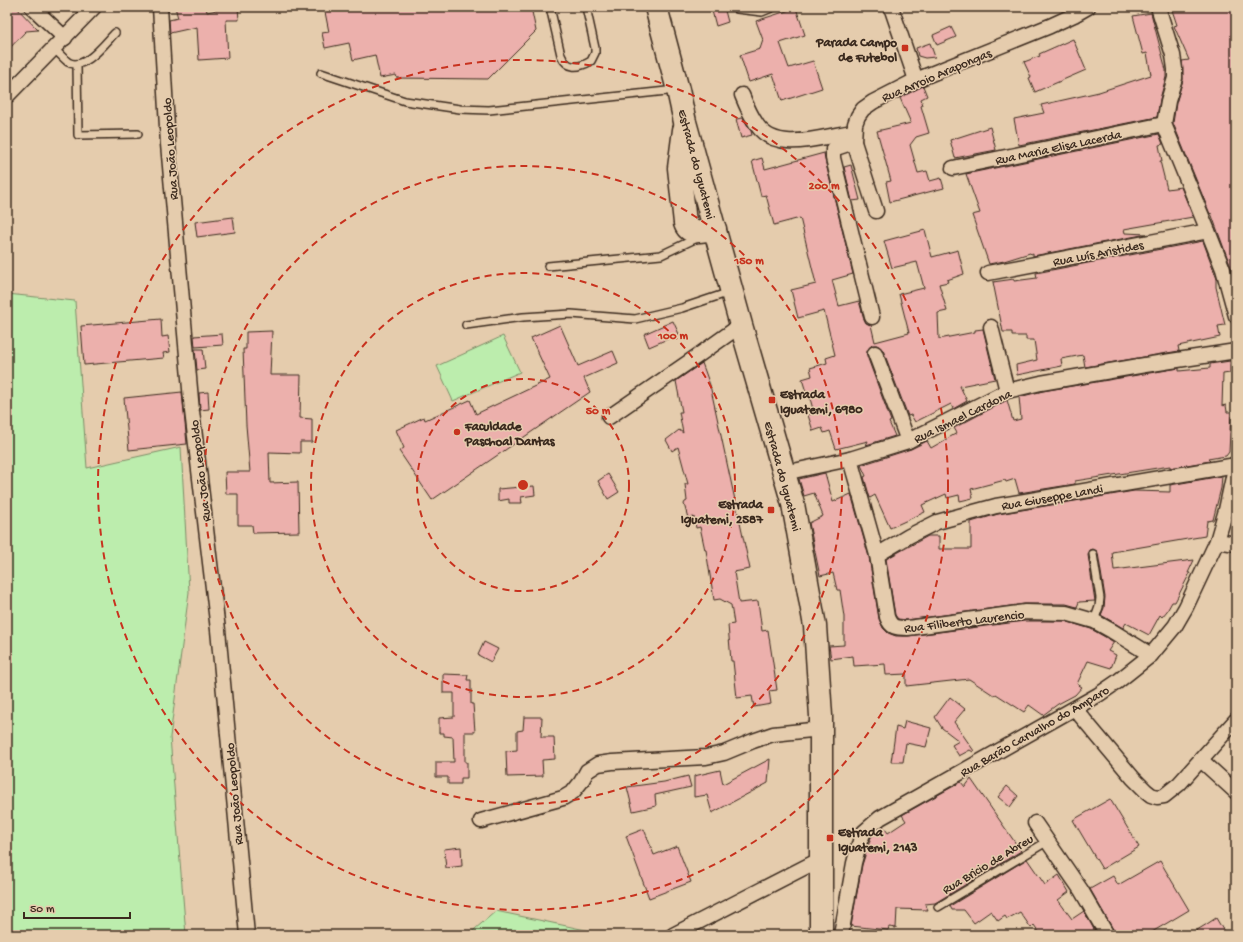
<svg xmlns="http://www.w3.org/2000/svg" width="1243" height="942" font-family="'Gochi Hand',sans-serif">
	<rect width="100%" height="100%" fill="#e5ccad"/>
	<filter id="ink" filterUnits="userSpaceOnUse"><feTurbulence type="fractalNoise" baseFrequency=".025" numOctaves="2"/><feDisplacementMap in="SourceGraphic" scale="8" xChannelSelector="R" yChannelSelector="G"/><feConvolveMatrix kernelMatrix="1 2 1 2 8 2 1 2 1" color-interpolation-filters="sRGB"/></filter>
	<g filter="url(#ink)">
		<g fill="#bcedad" stroke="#7c8c66">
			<path d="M7,294L75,301L87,468L181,447L189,592L170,737L186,935H7Z"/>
			<path d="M503,336L520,372L453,401L437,366Z"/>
			<path d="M496,911L609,935H468Z"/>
		</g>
		<g fill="#ecb0ac" stroke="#3b2a1e">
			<path d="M7,7H16L38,30L26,31L7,51Z"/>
			<path d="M175,7H206L207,12L231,7H238L239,20H226L228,58L199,60L197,27L170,33L169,20L178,18Z"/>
			<path d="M324,7H531L536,31L488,79L397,78L396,75L380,78L375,55L353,60L349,43L325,48L322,33L329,32Z"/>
			<path d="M711,7H724L728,22L716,26Z"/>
			<path d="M1171,7H1236V272L1233,273L1211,213L1210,214L1173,123L1176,103L1183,80L1182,61L1189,60L1174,26L1177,25Z"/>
			<path d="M796,8L805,35L780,43L789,68L813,61L822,88L782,101L773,74L749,82L740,55L760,49L763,40L756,21Z"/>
			<path d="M1151,13L1166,70V77L1160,99L1157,117L1019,145L1014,119L1044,113L1041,105L1099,92L1151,75L1147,53L1143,54L1133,16Z"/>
			<path d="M951,27L956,37L937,45L933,35Z"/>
			<path d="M1073,39L1086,70L1035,92L1029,78L1031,77L1024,62L1040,56L1039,54Z"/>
			<path d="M930,43L935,57L925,58L918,56L916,48Z"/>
			<path d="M923,86L927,96L921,99L923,105L921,106L929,133L916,137L910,145L918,173L927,171L930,181L941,178L944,188L890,202L886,182L891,181L877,131L911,123L900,98Z"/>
			<path d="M743,118L751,131L752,135L741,138L736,119Z"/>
			<path d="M990,127L996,150L955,158L950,140Z"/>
			<path d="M1159,134L1163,144L1159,145L1162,161H1160L1167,189L1181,187L1193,217L1124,229L1125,233L1147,234L1033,256V253L1031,254L1030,253L1004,261L989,264L972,215L980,213L966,174Z"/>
			<path d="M824,153L825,160L853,274L832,280L839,306L859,301L864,319L866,323L871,325L875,342L909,333L899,294L924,288L917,262L892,268L884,241L925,230L932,257L958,250L964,274L947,280L948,282L939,284L947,311L938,313L939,339L975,332V330L983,329L995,379L960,386L967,401L953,409L951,404L915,422L911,415L908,416L883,350L877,345H872L867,351V356L891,421L889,422L895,436L866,445L868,441L836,449L830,431L824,433L822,428L813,431L808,415L814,413L808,391L806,392L802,379L812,376L810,368L827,363L826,358L835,355L824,311L798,318L791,290L816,284L800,218L774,225L766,195L761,196L752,161L762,158L765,169Z"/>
			<path d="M851,165L860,200L852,201L844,167Z"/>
			<path d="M233,217L235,232L197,237L195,222Z"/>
			<path d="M1203,241L1217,279H1216V287L1225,325L1218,326L1220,337L1178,346L1179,351L1085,367L1083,355L1061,359L1062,366L1017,375L1016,365L1037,360L1034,340H1026V336H1012V332H1003L993,282L1014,279V281L1037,278L1036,273Z"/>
			<path d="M161,319L162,337L168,336L170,352L163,353L164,358L84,365L81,326Z"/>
			<path d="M673,321L679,334L649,347L644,334Z"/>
			<path d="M560,325L578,366L613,351L618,363L584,378L590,392L432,500L399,451L404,448L396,430L424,417L425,420L470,400L476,414L550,379L531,338Z"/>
			<path d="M272,331L270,375H301L300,418L312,419V442H300V453L269,452L270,483L298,482L299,532L253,533L252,525H238V494H226L225,472H250L246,425L243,349H246V332Z"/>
			<path d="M222,334L223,345L195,347L194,336Z"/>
			<path d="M195,349H203L205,369L197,370Z"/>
			<path d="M1230,361V373L1223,374L1222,406L1226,405L1227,412H1231L1229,452L1226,456L1208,459L1210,461L1170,468V466L1075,481V484L1019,493L1015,479L1006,482L1005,480L971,489L973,498L960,501L959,495L947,498L946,494L922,505L925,512L890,528L875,495L870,498L864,477L866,476L861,465L911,449L927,441L931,448L957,433L954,428L1007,400L1013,421L1021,419L1019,397L1043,391L1179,368V371L1210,368V364Z"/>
			<path d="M702,363L710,385L750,569L734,572L739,603L758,601L762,631L768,630L777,690L769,691L771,704L754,707L752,696L737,698L733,661H731L728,625L734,624L731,605L720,599L714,600L706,550H705L700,527L696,528L694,517L688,518L684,504L685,502L687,501L685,484H688L678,447L672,451L666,440L679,430L683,433L679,412H682L676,381Z"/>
			<path d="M182,392L187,444L129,450L124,398Z"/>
			<path d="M208,392L209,409L200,410L199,393Z"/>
			<path d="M825,473L833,502L851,494L869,557L879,619L883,628L888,633L896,636H908L1025,621H1065L1091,629L1114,642L1108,651L1116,655L1111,668L1088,661L1077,684L1082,687L1075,695L1058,704L1043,715L1029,705L1024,712L996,694L995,696L969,679L906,686V674L886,675L885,664L854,666L853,656L831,659L829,646L844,645V617L840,590H837L833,573L820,576L809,523L823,516L814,493L804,496L799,479Z"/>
			<path d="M608,474L619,492L608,499L598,481Z"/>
			<path d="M1222,476L1221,488L1213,520L1207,521L1205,536L1112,552L1114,570L1194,560L1188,573H1190L1175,602H1172L1167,611L1162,617L1160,615L1149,635L1126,623L1123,628L1101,615L1104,608L1105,597L1098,553L1097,551L1093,549L1090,550L1088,555L1095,601L1079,602L1077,607L1066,604H1025L907,620L898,619L895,615L886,559L928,536H939V549H971V522L998,514L1134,491L1170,492V485Z"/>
			<path d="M534,486L535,495L521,497L522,503H509V499L498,501V489Z"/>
			<path d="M484,642L498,649L491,662L478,655Z"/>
			<path d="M443,674L468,675L467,680H471V704H473L475,732H465V762H467V778H461V784H448V777H436V762H454L453,737L444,736V733H439V718L454,717V693H443Z"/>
			<path d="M950,697L965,709L954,722L974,751L973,752L970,750L959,756L952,745L959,741L942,728L935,717Z"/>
			<path d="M524,717H542L541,737H554L555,759L542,760L543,776L507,777L506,751L517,750V731L523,730Z"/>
			<path d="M905,721L931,728L926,747L906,743L903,762H891L896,727L903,729Z"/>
			<path d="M770,759L768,783L712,813L707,795L694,797V776L720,770L723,784Z"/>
			<path d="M688,776L691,787L655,795L656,806L633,811L627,787L664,782Z"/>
			<path d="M971,779L1021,851L935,903L925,904L928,910L897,909L896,928L889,927L888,930L851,926L862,865L871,837L883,826L888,833L906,821L902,815L961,782L965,787Z"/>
			<path d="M1007,786L1018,796L1010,807L998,797Z"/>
			<path d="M1110,799L1139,847L1102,869L1073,820Z"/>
			<path d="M644,829L654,855L677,846L691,882L649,898L626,836Z"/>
			<path d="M461,847L462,866L446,868L444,849Z"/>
			<path d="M1027,859L1045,885L1059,875L1069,892L1058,900L1072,919L1084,911L1097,935H1041L1034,925L1031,928L1020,912L1007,919L1005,916L998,921L991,911L974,923L964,910H952L950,906Z"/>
			<path d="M1160,861L1189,910L1147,935H1115L1114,931L1090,889L1113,876L1118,885Z"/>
			<path d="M1216,918L1226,935H1189L1207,924Z"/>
		</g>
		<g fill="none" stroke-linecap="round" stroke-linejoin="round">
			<defs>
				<g id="service">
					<path d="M550,7L561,55C567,70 579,68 591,61L595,53V48L586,7"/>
					<path d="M737,7V9L762,12L774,7"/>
					<path d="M54,49C59,53 63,58 68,62C84,72 105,43 115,33"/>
					<path d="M77,64L78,135L138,134"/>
					<path d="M321,73L405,101L460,109L489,110L676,90"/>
					<path d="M548,266L661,255L697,238"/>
					<path d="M466,325L523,317L571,314L635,319L682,308L730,292"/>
					<path d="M1093,554L1100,598L1099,607L1094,621"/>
					<path d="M938,907L1048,841"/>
				</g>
				<g id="minor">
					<path d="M32,7L65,38"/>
					<path d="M160,7L168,144L192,411L218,630L247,935"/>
					<path d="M891,7L916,80"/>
					<path d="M1158,7L1173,55L1175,69V78L1168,101L1164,124L1208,231L1223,269L1236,316"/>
					<path d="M742,95C746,105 751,116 757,125C777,155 825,135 854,132"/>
					<path d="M7,96L94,7"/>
					<path d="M854,142L833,149V158L872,317"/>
					<path d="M953,168L1164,124"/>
					<path d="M876,211L854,142L855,124L858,116L863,109L873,102L916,80L1050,26L1074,15L1088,7"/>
					<path d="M988,273L1208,231"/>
					<path d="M991,327L1007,391"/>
					<path d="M875,353L908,441"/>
					<path d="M609,417L696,357L741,325"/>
					<path d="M850,459L877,555L887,617C891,628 896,628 908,628L1025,612L1066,613L1094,621L1112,631L1151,655"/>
					<path d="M784,473L850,459L908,441L1007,391L1041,383L1145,365L1236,351"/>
					<path d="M1217,541L1236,544"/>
					<path d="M877,555L909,536L937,522L996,506L1236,465"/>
					<path d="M1075,709L1133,778L1146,791L1151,795L1157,797L1164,796L1179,784L1236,720"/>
					<path d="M1201,760L1236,792"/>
					<path d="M481,821L563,798L573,792L581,782L587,771L598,764L612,762L706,757L724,753L753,741L773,734L821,729"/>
					<path d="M1035,823L1081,890L1107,935"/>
					<path d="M673,935L821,859"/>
					<path d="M841,935L854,863L860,841L864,832L880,818L1098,695L1117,682L1151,655L1175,626L1186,607L1217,541L1226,510L1236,463"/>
				</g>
				<g id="primary">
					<path d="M656,7L678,90L685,122L741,325L793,504L815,626L821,716V935"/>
					<path d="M684,130L679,168L685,223C689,236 704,230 715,229"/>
				</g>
			</defs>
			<use href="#service" stroke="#3b2a1e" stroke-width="10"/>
			<use href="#minor" stroke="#3b2a1e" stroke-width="17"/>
			<use href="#primary" stroke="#3b2a1e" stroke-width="25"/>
			<use href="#service" stroke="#e5ccad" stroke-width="7"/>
			<use href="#minor" stroke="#e5ccad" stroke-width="14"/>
			<use href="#primary" stroke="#e5ccad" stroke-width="22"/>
		</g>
	</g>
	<g fill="none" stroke="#c8321e" stroke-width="2" stroke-dasharray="7 5">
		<circle cx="523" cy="485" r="106"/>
		<circle cx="523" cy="485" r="212"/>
		<circle cx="523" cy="485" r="319"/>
		<circle cx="523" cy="485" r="425"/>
	</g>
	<g fill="#c8321e" stroke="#e5ccad" stroke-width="1.5">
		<rect x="901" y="44" width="8" height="8" rx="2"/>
		<rect x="768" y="396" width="8" height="8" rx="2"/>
		<circle cx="457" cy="432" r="4"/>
		<rect x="767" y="506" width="8" height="8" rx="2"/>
		<rect x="826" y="834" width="8" height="8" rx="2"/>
	</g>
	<g text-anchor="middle" stroke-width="3" stroke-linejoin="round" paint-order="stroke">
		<g font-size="13" font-weight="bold" fill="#3b2a1e" stroke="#e5ccad" text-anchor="start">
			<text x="897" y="46" text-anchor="end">Parada Campo<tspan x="897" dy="15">de Futebol</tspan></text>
			<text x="780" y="398">Estrada<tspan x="780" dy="15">Iguatemi, 6980</tspan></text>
			<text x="465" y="430">Faculdade<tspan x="465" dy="15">Paschoal Dantas</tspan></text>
			<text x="763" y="508" text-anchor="end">Estrada<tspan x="763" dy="15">Iguatemi, 2587</tspan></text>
			<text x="838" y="836">Estrada<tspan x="838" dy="15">Iguatemi, 2143</tspan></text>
		</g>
		<g font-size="13" fill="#3b2a1e" stroke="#e5ccad">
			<text transform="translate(936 74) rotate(-23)" y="5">Rua Arroio Arapongas</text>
			<text transform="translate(1058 146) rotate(-12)" y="5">Rua Maria Elisa Lacerda</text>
			<text transform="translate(169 149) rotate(-94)" y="5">Rua João Leopoldo</text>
			<text transform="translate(698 164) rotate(75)" y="5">Estrada do Iguatemi</text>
			<text transform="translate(1098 252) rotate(-11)" y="5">Rua Luís Aristides</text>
			<text transform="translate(962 415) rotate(-26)" y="5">Rua Ismael Cardona</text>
			<text transform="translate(199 471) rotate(-97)" y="5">Rua João Leopoldo</text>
			<text transform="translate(784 476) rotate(75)" y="5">Estrada do Iguatemi</text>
			<text transform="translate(1052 496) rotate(-10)" y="5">Rua Giuseppe Landi</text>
			<text transform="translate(964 620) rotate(-7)" y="5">Rua Filiberto Laurencio</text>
			<text transform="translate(1034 730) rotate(-30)" y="5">Rua Barão Carvalho do Amparo</text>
			<text transform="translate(233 794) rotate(-95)" y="5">Rua João Leopoldo</text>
			<text transform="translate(987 863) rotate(-31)" y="5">Rua Bricio de Abreu</text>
		</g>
	</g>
	<circle cx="523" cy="485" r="6" fill="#c8321e" stroke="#e5ccad" stroke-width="2"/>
	<g font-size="12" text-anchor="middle" font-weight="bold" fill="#c8321e" stroke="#e5ccad" stroke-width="3" stroke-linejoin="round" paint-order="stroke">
		<text x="824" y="189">200 m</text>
		<text x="749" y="264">150 m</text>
		<text x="673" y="339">100 m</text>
		<text x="598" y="414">50 m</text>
	</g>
	<rect width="1243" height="942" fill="none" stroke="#e5ccad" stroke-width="24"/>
	<rect x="12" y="12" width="1219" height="918" fill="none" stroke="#3b2a1e" stroke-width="1.5" filter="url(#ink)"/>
	<path d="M24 912v6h106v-6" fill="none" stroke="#3b2a1e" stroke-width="2"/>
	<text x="30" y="912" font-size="12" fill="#3b2a1e" stroke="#e5ccad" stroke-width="3" paint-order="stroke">50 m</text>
</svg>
